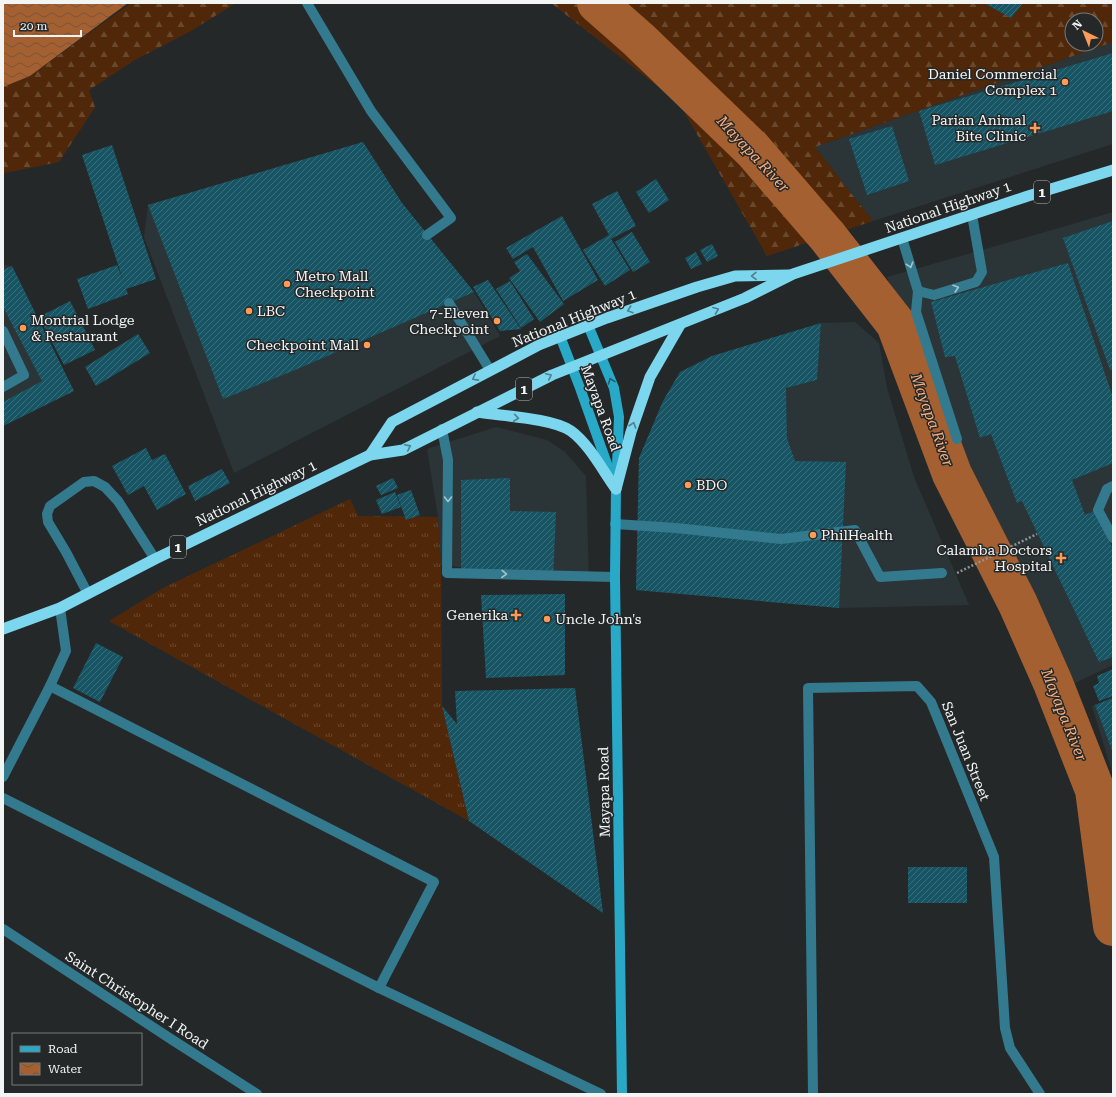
<svg xmlns="http://www.w3.org/2000/svg" width="1116" height="1097" font-family="'Roboto Serif',serif">
	<defs>
		<pattern id="grass-tufts" width="24" height="20" patternUnits="userSpaceOnUse"><rect width="24" height="20" fill="#502809"/><path d="M3 7l-1-3M5 7V3M7 7l1-3M15 17l-1-3M17 17v-4M19 17l1-3" fill="none" stroke="#6a482d"/></pattern>
		<pattern id="forest-firs" width="22" height="20" patternUnits="userSpaceOnUse"><rect width="22" height="20" fill="#502809"/><path d="M5 1l3.5 6h-7zM16 11l3.5 6h-7z" fill="#6a482d"/></pattern>
		<pattern id="water-waves" width="16" height="10" patternUnits="userSpaceOnUse"><rect width="16" height="10" fill="#a46030"/><path d="M0 5q4-4 8 0t8 0" fill="none" stroke="#76553d"/></pattern>
		<pattern id="building-hatch" width="6" height="6" patternUnits="userSpaceOnUse"><rect width="6" height="6" fill="#185564"/><path d="M-1 1l2-2M0 6l6-6M5 7l2-2" fill="none" stroke="#3a6e7b"/></pattern>
	</defs>
	<rect width="100%" height="100%" fill="#252829"/>
	<g fill="#2b3538">
		<path d="M1113,42V144L873,221L815,147Z"/>
		<path d="M363,142L402,203L474,292L500,336L234,473L144,237L148,205Z"/>
		<path d="M1113,212V665L1075,683L951,450L887,277L1059,228Z"/>
		<path d="M3,265L12,266L74,391L3,426Z"/>
		<path d="M855,322L879,343L887,388L914,477L969,605L839,608L636,590L639,458L663,401L721,460L795,461L787,438L786,388L817,380L821,323Z"/>
		<path d="M496,427L547,440L565,452L586,476L589,581L441,565L438,517L427,449Z"/>
		<path d="M1113,697V775L1092,706Z"/>
	</g>
	<path fill="url(#grass-tufts)" d="M350,499L358,516L438,517L441,565L442,706L469,821L109,621L163,588Z"/>
	<g fill="url(#forest-firs)" fill-rule="evenodd">
		<path d="M131,3H236L189,32L135,60L89,90L95,107L59,162L5,173L3,176V87L30,76Z"/>
		<path d="M551,3H984L1011,18L1023,3H1113V42L815,147L873,221L767,256L679,103ZM1072,20H1096V44H1072Z"/>
	</g>
	<path fill="url(#water-waves)" d="M3,3H128L30,76L3,87Z"/>
	<g fill="none" stroke-linecap="round" stroke-linejoin="round">
		<path stroke="#a46030" stroke-width="40" d="M597,3L639,40L753,150L828,237L896,324L952,474L1018,604L1053,683L1095,790L1113,926"/>
	</g>
	<g fill="url(#building-hatch)">
		<path d="M984,3H1023L1011,18Z"/>
		<path d="M1113,53V111L935,165L919,111Z"/>
		<path d="M892,126L909,181L867,195L849,139Z"/>
		<path d="M363,142L402,203L474,292L295,370L223,399L148,205Z"/>
		<path d="M112,145L156,279L126,289L128,294L88,309L77,279L117,265L123,280L82,155Z"/>
		<path d="M656,179L669,200L649,213L636,192Z"/>
		<path d="M617,191L636,226L611,239L630,270L605,286L583,250L609,235L592,204Z"/>
		<path d="M562,216L598,280L563,301L533,247L513,259L506,248Z"/>
		<path d="M1113,221V370H1110L1063,238Z"/>
		<path d="M632,232L650,262L633,272L615,242Z"/>
		<path d="M712,244L718,256L707,262L700,250Z"/>
		<path d="M696,252L702,264L691,269L685,258Z"/>
		<path d="M527,254L564,304L540,322L509,278L520,271L514,262Z"/>
		<path d="M1068,263L1113,398V463L1072,480L1085,515L1094,511L1113,549V657L1099,662L1022,501L1017,503L991,434L980,438L955,356L945,357L931,302Z"/>
		<path d="M12,266L74,391L3,426V402L42,381L3,307V270Z"/>
		<path d="M488,280L521,329L500,331L473,287Z"/>
		<path d="M510,281L534,319L521,328L496,289Z"/>
		<path d="M70,301L95,350L64,365L39,317Z"/>
		<path d="M821,323L817,380L786,388L787,438L795,461L846,462L839,608L636,590L639,458L663,401L680,372L712,356Z"/>
		<path d="M138,334L150,353L96,386L85,367Z"/>
		<path d="M146,448L152,460L165,454L186,494L157,510L144,486L128,495L112,466Z"/>
		<path d="M222,469L230,483L195,501L188,486Z"/>
		<path d="M393,478L398,488L381,495L376,486Z"/>
		<path d="M510,478V511L556,512L553,579L461,569V480Z"/>
		<path d="M411,490L420,515L406,520L397,495Z"/>
		<path d="M395,492L401,507L382,514L376,500Z"/>
		<path d="M565,594V675L486,678L481,595Z"/>
		<path d="M96,643L123,657L100,702L73,688Z"/>
		<path d="M1113,669V696L1099,701L1093,686L1099,683L1097,676Z"/>
		<path d="M575,688L603,913L469,821L442,706L457,724L455,691Z"/>
		<path d="M1113,698V753L1095,705Z"/>
		<rect x="908" y="867" width="59" height="36"/>
	</g>
	<g fill="none" stroke-linecap="round" stroke-linejoin="round">
		<path stroke="#919494" stroke-width="2.5" stroke-dasharray="2 2" stroke-linecap="butt" d="M957,573L1037,534"/>
		<g stroke="#347a8e" stroke-width="10">
			<path d="M307,3L371,111L451,218L427,235"/>
			<path d="M902,238L918,291L916,312L957,439"/>
			<path d="M918,291L934,295L976,282L982,272L972,215"/>
			<path d="M449,303L490,370"/>
			<path d="M3,331L24,375L3,387"/>
			<path d="M442,429L448,460L447,573L615,577"/>
			<path d="M615,524L676,528L781,539L855,530L880,577L942,573"/>
			<path d="M88,594L66,552L48,522L47,514L50,506L84,482L94,481L105,487L118,501L155,559"/>
		</g>
		<g stroke="#347a8e" stroke-width="10">
			<path d="M1113,486L1107,489L1098,510L1113,538"/>
			<path d="M50,686L434,882L379,988"/>
			<path d="M3,777L50,686L66,651L60,608"/>
			<path d="M3,798L379,988L601,1094"/>
			<path d="M3,929L174,1041L257,1094"/>
			<path d="M813,1094L808,688L917,686L931,702L994,857L1005,1028L1010,1048L1040,1094"/>
		</g>
		<g stroke="#28a9c8" stroke-width="10">
			<path d="M588,325L614,388L619,417L616,489L615,577L622,1094"/>
			<path d="M560,336L580,388L612,478"/>
		</g>
		<g stroke="#7bd6ee" stroke-width="11">
			<path d="M477,412C500,416 553,418 571,431C589,444 603,471 616,489"/>
			<path d="M370,455L392,422L539,345L607,318L697,287L735,276L789,275"/>
			<path d="M616,489L631,432L650,377L680,325"/>
			<path d="M3,629L60,608L155,559L370,455L403,450L552,375L745,298L793,274L1028,196L1113,170"/>
		</g>
	</g>
	<defs><path id="oneway-chevron" d="M-2-3.5L2.5 0L-2 3.5" fill="none" stroke-width="1.6" stroke-linecap="round" stroke-linejoin="round"/></defs>
	<g stroke="#a7c4cc">
		<use href="#oneway-chevron" transform="translate(910 265) rotate(73)"/>
		<use href="#oneway-chevron" transform="translate(956 288) rotate(-17)"/>
		<use href="#oneway-chevron" transform="translate(448 499) rotate(90)"/>
		<use href="#oneway-chevron" transform="translate(504 574) rotate(2)"/>
	</g>
	<g stroke="#507f8c">
		<use href="#oneway-chevron" transform="translate(754 276) rotate(178)"/>
		<use href="#oneway-chevron" transform="translate(630 310) rotate(161)"/>
		<use href="#oneway-chevron" transform="translate(716 310) rotate(-22)"/>
		<use href="#oneway-chevron" transform="translate(549 376) rotate(-25)"/>
		<use href="#oneway-chevron" transform="translate(475 378) rotate(152)"/>
		<use href="#oneway-chevron" transform="translate(516 418) rotate(8)"/>
		<use href="#oneway-chevron" transform="translate(633 425) rotate(-71)"/>
		<use href="#oneway-chevron" transform="translate(408 447) rotate(-26)"/>
	</g>
	<use stroke="#265c69" href="#oneway-chevron" transform="translate(611 381) rotate(-110)"/>
	<g fill="#fe9c57" stroke="#252829" stroke-width="1.5">
		<circle cx="1065" cy="82" r="4"/>
		<path d="M1033 122h4v4h4v4h-4v4h-4v-4h-4v-4h4z"/>
		<circle cx="287" cy="284" r="4"/>
		<circle cx="249" cy="311" r="4"/>
		<circle cx="497" cy="321" r="4"/>
		<circle cx="23" cy="328" r="4"/>
		<circle cx="367" cy="345" r="4"/>
		<circle cx="688" cy="485" r="4"/>
		<circle cx="813" cy="535" r="4"/>
		<path d="M1059 552h4v4h4v4h-4v4h-4v-4h-4v-4h4z"/>
		<path d="M514 609h4v4h4v4h-4v4h-4v-4h-4v-4h4z"/>
		<circle cx="547" cy="619" r="4"/>
	</g>
	<g text-anchor="middle" stroke-width="3" stroke-linejoin="round" paint-order="stroke">
		<g fill="#252829" stroke="#b5b8b8" stroke-width="1">
			<rect x="1034" y="181" width="16" height="22" rx="3"/>
			<rect x="516" y="378" width="16" height="22" rx="3"/>
			<rect x="170" y="536" width="16" height="22" rx="3"/>
		</g>
		<g font-size="13" font-weight="bold" fill="#f3f5f5">
			<text x="1042" y="197">1</text>
			<text x="524" y="394">1</text>
			<text x="178" y="552">1</text>
		</g>
		<g font-size="14" fill="#f3f5f5" stroke="#252829" text-anchor="end">
			<text x="1057" y="79">Daniel Commercial<tspan x="1057" dy="16">Complex 1</tspan></text>
			<text x="1026" y="125">Parian Animal<tspan x="1026" dy="16">Bite Clinic</tspan></text>
			<text x="295" y="281" text-anchor="start">Metro Mall<tspan x="295" dy="16">Checkpoint</tspan></text>
			<text x="257" y="316" text-anchor="start">LBC</text>
			<text x="489" y="318">7-Eleven<tspan x="489" dy="16">Checkpoint</tspan></text>
			<text x="31" y="325" text-anchor="start">Montrial Lodge<tspan x="31" dy="16">&amp; Restaurant</tspan></text>
			<text x="359" y="350">Checkpoint Mall</text>
			<text x="696" y="490" text-anchor="start">BDO</text>
			<text x="821" y="540" text-anchor="start">PhilHealth</text>
			<text x="1052" y="555">Calamba Doctors<tspan x="1052" dy="16">Hospital</tspan></text>
			<text x="508" y="620">Generika</text>
			<text x="555" y="624" text-anchor="start">Uncle John's</text>
		</g>
		<g font-size="14" fill="#f3f5f5" stroke="#252829">
			<text transform="translate(948 207) rotate(-19)" y="5">National Highway 1</text>
			<text transform="translate(574 318) rotate(-22)" y="5">National Highway 1</text>
			<text transform="translate(601 408) rotate(70)" y="5">Mayapa Road</text>
			<text transform="translate(256 493) rotate(-26)" y="5">National Highway 1</text>
			<text transform="translate(966 751) rotate(68)" y="5">San Juan Street</text>
			<text transform="translate(604 792) rotate(-91)" y="5">Mayapa Road</text>
			<text transform="translate(137 1000) rotate(33)" y="5">Saint Christopher I Road</text>
		</g>
		<g font-size="15" font-style="italic" fill="#faaf7d" stroke="#252829">
			<text transform="translate(753 154) rotate(47)" y="5">Mayapa River</text>
			<text transform="translate(932 420) rotate(70)" y="5">Mayapa River</text>
			<text transform="translate(1064 715) rotate(68)" y="5">Mayapa River</text>
		</g>
	</g>
	<rect width="1116" height="1097" fill="none" stroke="#f3f5f5" stroke-width="8"/>
	<rect x="12" y="1033" width="130" height="52" fill="#252829" stroke="#777a7b"/>
	<rect x="20" y="1046" width="20" height="6" fill="#28a9c8" stroke="#777a7b"/>
	<text x="48" y="1053" font-size="12" fill="#f3f5f5">Road</text>
	<rect x="20" y="1063" width="20" height="12" fill="url(#water-waves)" stroke="#777a7b"/>
	<text x="48" y="1073" font-size="12" fill="#f3f5f5">Water</text>
	<g transform="translate(1084 32) rotate(317)"><circle r="19" fill="#252829" stroke="#777a7b"/>
	<path d="M0-3L7 15L0 10L-7 15Z" fill="#fe9c57"/>
	<text y="-6" font-size="11" font-weight="bold" text-anchor="middle" fill="#f3f5f5">N</text>
	</g>
	<path d="M14 30v6h67v-6" fill="none" stroke="#f3f5f5" stroke-width="2"/>
	<text x="20" y="30" font-size="12" fill="#f3f5f5" stroke="#252829" stroke-width="3" paint-order="stroke">20 m</text>
</svg>
